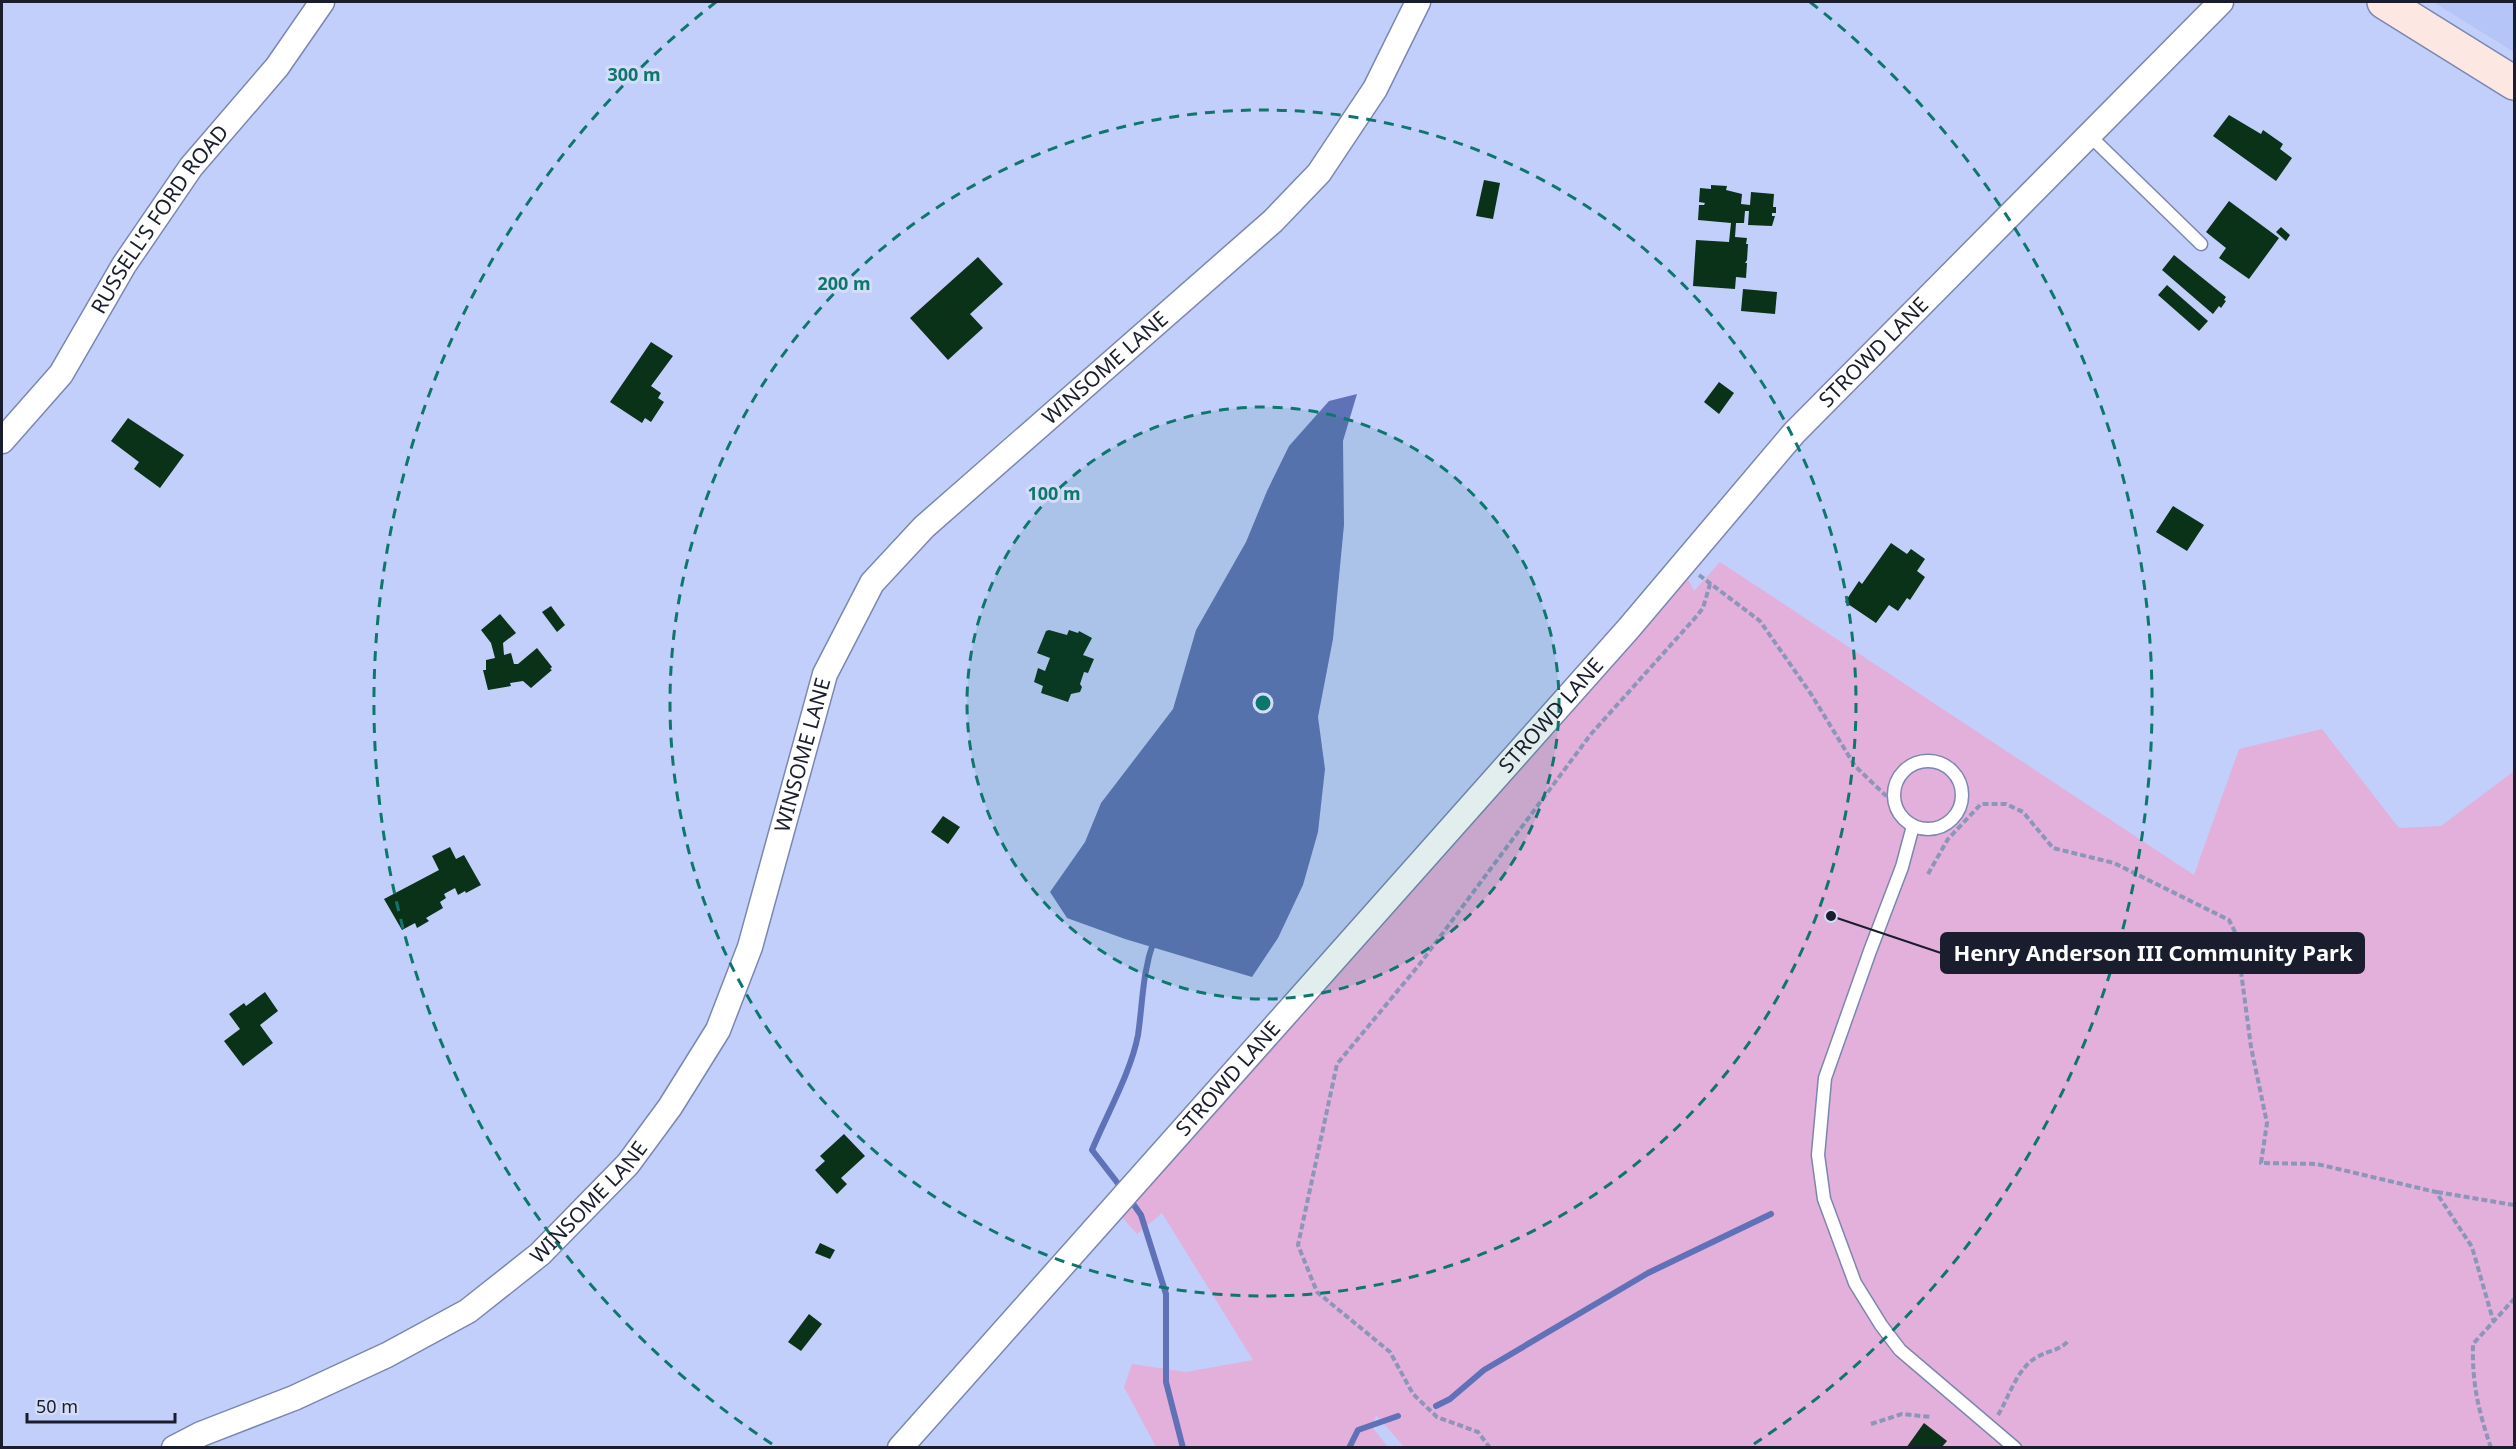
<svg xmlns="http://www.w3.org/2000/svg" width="2516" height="1449" font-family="'Noto Sans',sans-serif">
	<rect width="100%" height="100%" fill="#c2cffb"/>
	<path fill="#b5c5f7" d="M2433,2H2514V52Z"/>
	<path fill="#e3afdb" d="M1720,562L2194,875L2239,749L2322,729L2399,828L2441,826L2514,771V1447L1405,1448L1376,1415L1372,1427L1388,1447H1156L1124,1387L1132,1364L1186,1372L1253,1360L1162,1213L1137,1234L1119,1214L1142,1184L1688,579L1694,591Z"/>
	<path fill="#6072b7" d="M1357,394L1343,441L1344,525L1333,639L1318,717L1325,769L1318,832L1303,885L1278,938L1252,977L1125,939L1067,918L1050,892L1085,842L1101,803L1173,709L1196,630L1246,542L1267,491L1289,446L1329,401Z"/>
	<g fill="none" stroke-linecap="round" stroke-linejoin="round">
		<g stroke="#6072b7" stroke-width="6">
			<path d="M1123,1190L1092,1150C1107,1114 1131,1072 1138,1035C1143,1001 1142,974 1154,940"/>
			<path d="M1129,1198L1141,1215L1166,1294V1382L1183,1448"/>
			<path d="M1436,1406L1450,1399L1484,1370L1648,1273L1771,1214"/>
			<path d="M1349,1448L1358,1430L1398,1416"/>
		</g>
	</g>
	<g fill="#093218">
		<path d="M2229,115L2261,134L2263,130L2283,144L2280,149L2292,158L2276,181L2213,136Z"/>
		<path d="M1484,180L1500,183L1493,219L1476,216Z"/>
		<path d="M1711,185L1727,186L1726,190L1742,194L1741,204L1750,205L1751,192L1774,194L1773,207H1776V213H1772V216H1775L1772,226L1748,225L1749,211H1745L1744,223H1736L1735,237L1747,238L1746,244H1748L1747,260L1745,263H1747L1746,278L1736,277L1735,289L1693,286L1696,240L1729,242L1731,223L1698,220L1699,205H1704L1705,203L1699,202L1700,188L1711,189Z"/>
		<path d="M2229,201L2279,238L2249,279L2219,258L2226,248L2206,232Z"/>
		<path d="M2281,227L2290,235L2286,241L2276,232Z"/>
		<path d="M2174,255L2226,297L2224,300L2226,301L2221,308L2219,306L2213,314L2162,270Z"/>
		<path d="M978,257L1003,284L970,314L983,328L948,360L910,318Z"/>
		<path d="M2167,285L2208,321L2199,331L2158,295Z"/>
		<path d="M1743,289L1777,292L1775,314L1741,311Z"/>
		<path d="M651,342L673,356L651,386L661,393L658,398L664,402L651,422L645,418L642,423L610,402Z"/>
		<path d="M1719,382L1734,393L1719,414L1704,402Z"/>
		<path d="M128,418L184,455L160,488L134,469L139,462L111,441Z"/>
		<path d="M2173,506L2204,525L2187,551L2156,532Z"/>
		<path d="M1891,543L1907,554L1911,549L1925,559L1917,571L1925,577L1910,600L1907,598L1898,611L1889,605L1876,623L1845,602L1859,581L1862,584Z"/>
		<path d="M551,606L565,625L557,632L542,612Z"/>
		<path d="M500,614L516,633L503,643L504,655L511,653L514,664H518L537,648L552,667L550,669L552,670L531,688L523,681L510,683L511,686L488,690L483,670H486V660L495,658L491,643L481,630Z"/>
		<path d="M1049,630L1067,635L1069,630L1078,633L1079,631L1092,638L1083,655L1094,659L1088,673L1084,672L1080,684L1082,687L1080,692L1071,694L1068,702L1041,693L1043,686L1034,682L1038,668L1045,671L1050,658L1037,653L1046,631Z"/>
		<path d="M943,816L960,827L948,844L931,832Z"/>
		<path d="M450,847L456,859L464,855L481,885L466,893L465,891L458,895L455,888L444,894L446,898L440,902L443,908L426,918L429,921L417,928L415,923L402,930L384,899L439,870L432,856Z"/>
		<path d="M265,992L278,1011L260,1025L273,1043L243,1066L224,1041L240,1029L229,1014L244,1003L246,1006Z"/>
		<path d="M844,1134L865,1156L841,1178L847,1184L837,1194L815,1170L825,1161L820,1156Z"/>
		<path d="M820,1243L835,1250L830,1259L815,1253Z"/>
		<path d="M809,1314L822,1324L801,1351L788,1342Z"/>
		<path d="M1924,1423L1947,1441L1941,1448H1906Z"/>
	</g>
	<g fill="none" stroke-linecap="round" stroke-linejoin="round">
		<defs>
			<g id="lane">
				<path d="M2089,135L2201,244"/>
				<circle cx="1928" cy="795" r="34"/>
				<path d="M1913,826L1902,867L1870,951L1825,1078L1818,1155L1824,1199L1855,1283L1881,1325L1900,1350L2015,1448"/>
			</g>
			<g id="street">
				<path id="s1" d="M2,441L61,374L124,265L191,167L277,67L322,2"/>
				<path id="s2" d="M174,1448L201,1434L294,1398L387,1355L468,1311L540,1254L628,1164L670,1107L718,1030L750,947L825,674L872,583L924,527L1273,221L1319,173L1375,89L1418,2"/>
				<path id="s3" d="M900,1448L1629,628L1794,433L2221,2"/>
			</g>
			<path id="secondary" d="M2384,2L2514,83"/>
		</defs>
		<use href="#lane" stroke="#7b87b0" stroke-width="15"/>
		<use href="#street" stroke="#7b87b0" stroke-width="27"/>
		<use href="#secondary" stroke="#7b87b0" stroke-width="36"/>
		<g stroke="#8c96b9" stroke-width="4" stroke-dasharray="6 3" stroke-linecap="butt">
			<path d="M1699,575L1760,621L1811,694L1855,766L1884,794L1894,801"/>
			<path d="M1928,874L1948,839L1981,804H2006L2023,812L2053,848L2114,863L2229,920L2236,934L2251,1047L2267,1123L2261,1163L2317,1164L2436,1192L2472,1247L2493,1320"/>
			<path d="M2437,1192L2514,1205"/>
			<path d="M1998,1415C2009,1397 2017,1368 2037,1357C2049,1350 2060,1351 2069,1340"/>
			<path d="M1871,1424L1902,1414L1931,1417"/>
			<path d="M1490,1448L1478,1432L1437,1417L1413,1394L1390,1352L1317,1292L1298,1245L1337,1064L1419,965L1591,734L1695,618L1703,608L1710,584"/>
			<path d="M2491,1448C2478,1409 2472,1384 2473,1344L2514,1299"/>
		</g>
		<use href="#lane" stroke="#fff" stroke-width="12"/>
		<use href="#street" stroke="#fff" stroke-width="24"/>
		<use href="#secondary" stroke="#fde7e2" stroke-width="33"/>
	</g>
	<circle cx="1263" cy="703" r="296" fill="#0f766e" fill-opacity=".12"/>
	<g fill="none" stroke="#0f766e" stroke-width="3" stroke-dasharray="10 8">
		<circle cx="1263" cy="703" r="296"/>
		<circle cx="1263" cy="703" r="593"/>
		<path d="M772 1444A889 889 0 0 1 716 2M1810 2A889 889 0 0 1 1754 1444"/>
	</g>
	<g text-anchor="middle" stroke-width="6" stroke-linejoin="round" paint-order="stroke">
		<g font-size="21" fill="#191d2d" stroke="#d4ddf8">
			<text dy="7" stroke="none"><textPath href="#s1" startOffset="273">RUSSELL'S FORD ROAD</textPath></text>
			<text dy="7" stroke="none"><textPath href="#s3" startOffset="1466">STROWD LANE</textPath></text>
			<text dy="7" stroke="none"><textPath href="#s2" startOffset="1496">WINSOME LANE</textPath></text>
			<text dy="7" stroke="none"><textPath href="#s3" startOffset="980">STROWD LANE</textPath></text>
			<text dy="7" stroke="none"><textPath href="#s2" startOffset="992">WINSOME LANE</textPath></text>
			<text dy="7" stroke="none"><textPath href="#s3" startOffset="494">STROWD LANE</textPath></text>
			<text dy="7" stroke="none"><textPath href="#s2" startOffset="488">WINSOME LANE</textPath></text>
		</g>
	</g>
	<circle cx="1263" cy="703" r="9" fill="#0f766e" stroke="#d4ddf8" stroke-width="3"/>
	<g font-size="18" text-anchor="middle" font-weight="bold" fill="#0f766e" stroke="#d4ddf8" stroke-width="6" stroke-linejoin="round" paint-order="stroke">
		<text x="634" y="81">300 m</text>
		<text x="844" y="290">200 m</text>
		<text x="1054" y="500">100 m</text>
	</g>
	<path fill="none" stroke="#191d2d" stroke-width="2" d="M1831 916L1941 953"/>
	<circle fill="#191d2d" stroke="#d4ddf8" stroke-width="2" cx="1831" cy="916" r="6"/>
	<rect fill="#191d2d" stroke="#191d2d" stroke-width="2" x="1941" y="933" width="423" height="40" rx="6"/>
	<g font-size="22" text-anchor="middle" font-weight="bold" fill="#fff">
		<text x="2153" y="961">Henry Anderson III Community Park</text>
	</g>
	<rect width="2516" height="1449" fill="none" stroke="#191d2d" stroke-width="6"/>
	<path d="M27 1413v9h148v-9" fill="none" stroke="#191d2d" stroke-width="3"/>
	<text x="36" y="1413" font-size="18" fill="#191d2d" stroke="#d4ddf8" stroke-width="4.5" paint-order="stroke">50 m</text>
</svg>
